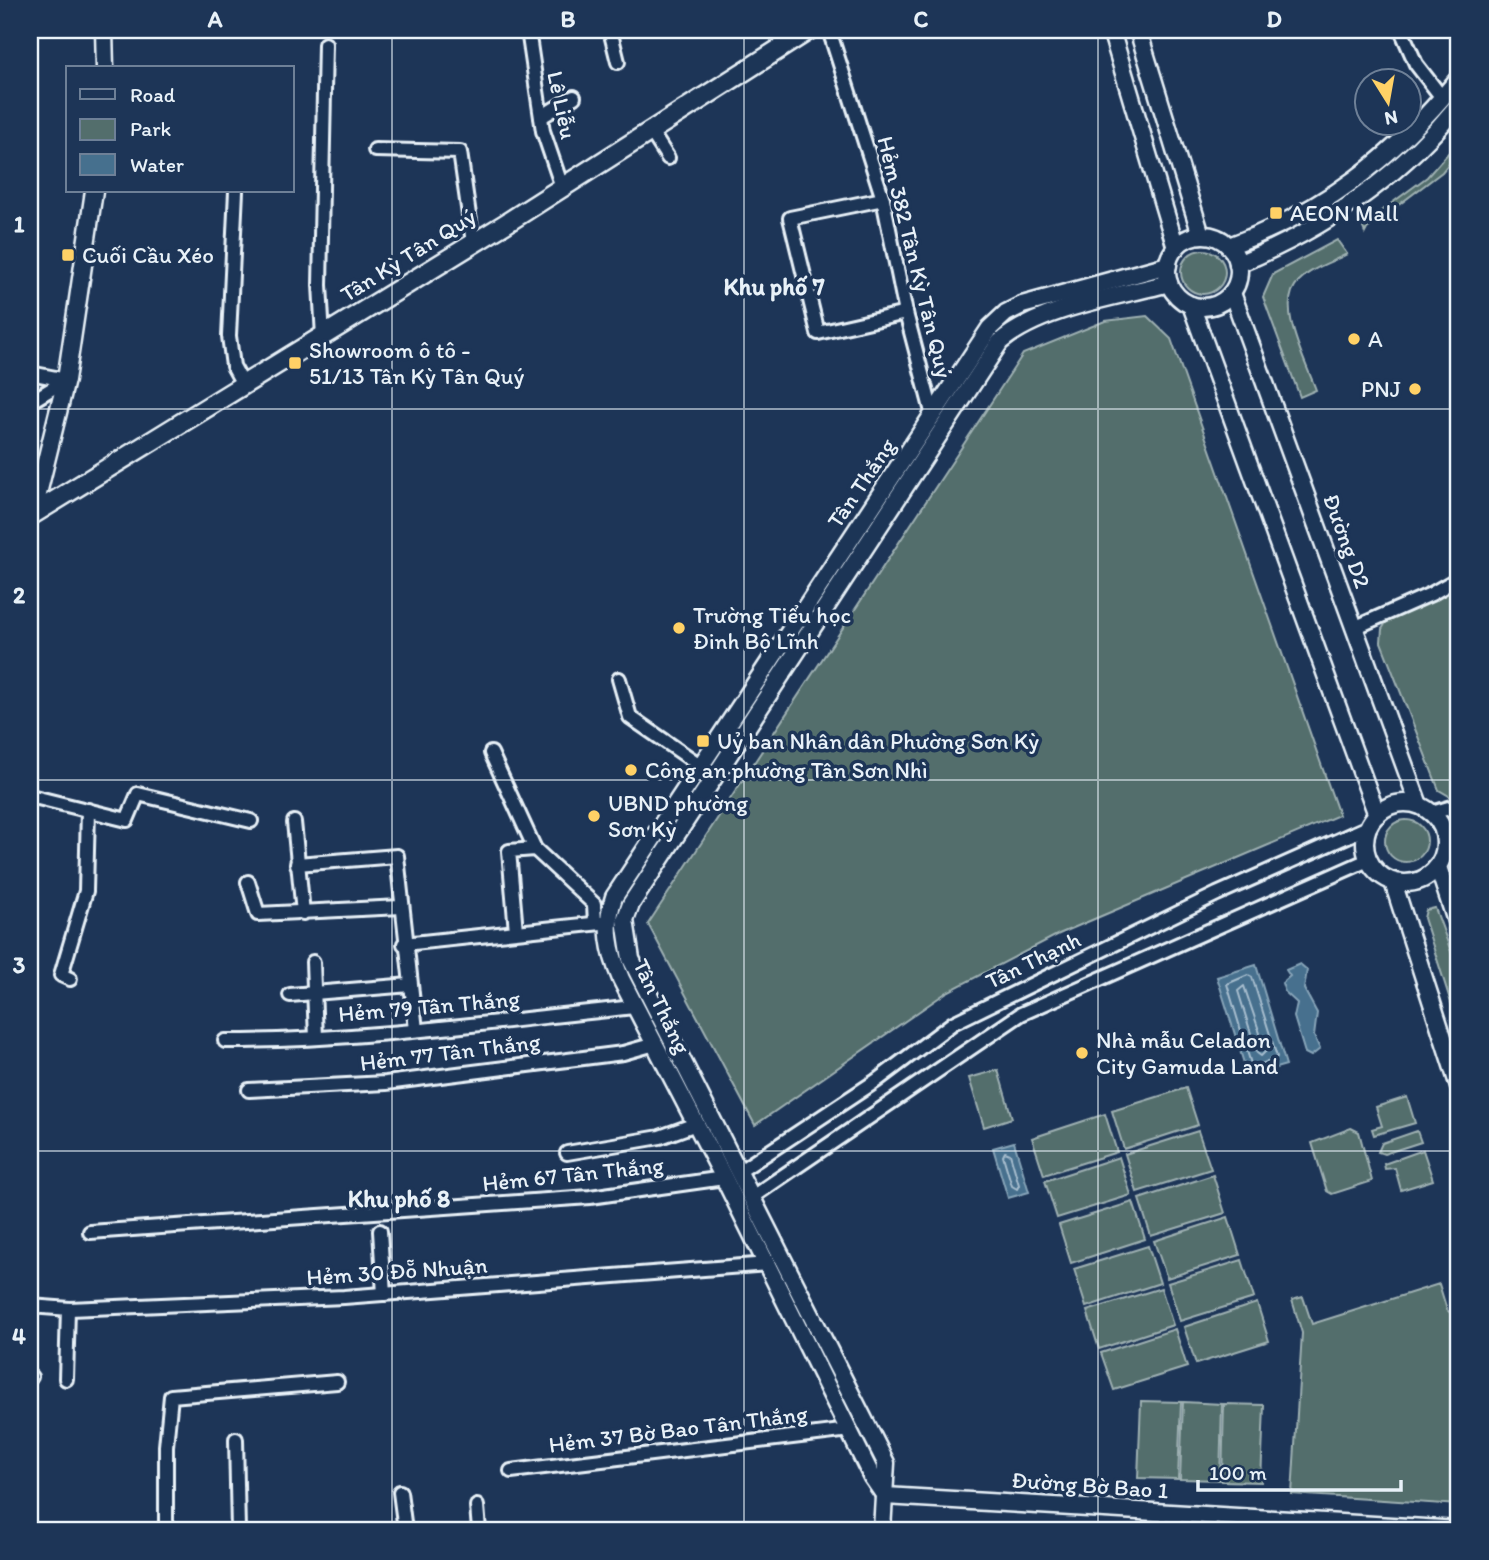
<svg xmlns="http://www.w3.org/2000/svg" width="1489" height="1560" font-family="Itim,sans-serif">
	<rect width="100%" height="100%" fill="#1d3557"/>
	<filter id="ink" filterUnits="userSpaceOnUse"><feTurbulence type="fractalNoise" baseFrequency=".0143" numOctaves="2"/><feDisplacementMap in="SourceGraphic" scale="14" xChannelSelector="R" yChannelSelector="G"/><feConvolveMatrix kernelMatrix="1 2 1 2 8 2 1 2 1" color-interpolation-filters="sRGB"/></filter>
	<g filter="url(#ink)">
		<g fill="#536e6c" stroke="#9eb0b2" stroke-width="2">
			<path d="M1459,141V151L1442,172L1367,229L1365,233L1362,225L1427,177Z"/>
			<path d="M1337,240L1347,254C1332,262 1311,268 1299,281C1274,304 1306,362 1316,390L1300,397L1263,297L1273,274Z"/>
			<circle cx="1203" cy="272" r="22"/>
			<path d="M1147,316L1171,339L1339,815L1059,934L947,992L755,1125L648,924L1023,354L1105,321Z"/>
			<path d="M1459,588V799L1456,800L1439,790L1381,642L1382,629L1390,616Z"/>
			<circle cx="1406" cy="841" r="21"/>
			<path d="M1435,908L1459,973V1028L1424,918L1426,910Z"/>
			<path d="M998,1070L1012,1118L984,1127L969,1078Z"/>
			<path d="M1186,1088L1198,1125L1124,1149L1112,1111Z"/>
			<path d="M1407,1097L1415,1123L1374,1135L1372,1129L1382,1126L1376,1107Z"/>
			<path d="M1105,1114L1117,1152L1044,1175L1032,1138Z"/>
			<path d="M1351,1128L1359,1132L1372,1181L1332,1194L1327,1191L1312,1143Z"/>
			<path d="M1198,1131L1211,1169L1137,1192L1125,1154Z"/>
			<path d="M1417,1131L1421,1142L1384,1154L1378,1152L1382,1143Z"/>
			<path d="M1423,1150L1433,1180L1401,1190L1395,1168L1385,1169L1384,1164Z"/>
			<path d="M1119,1157L1131,1195L1057,1218L1045,1181Z"/>
			<path d="M1213,1175L1225,1213L1151,1236L1139,1199Z"/>
			<path d="M1133,1202L1145,1239L1071,1263L1059,1225Z"/>
			<path d="M1228,1217L1240,1255L1167,1278L1154,1241Z"/>
			<path d="M1148,1246L1160,1283L1086,1307L1074,1269Z"/>
			<path d="M1242,1260L1254,1298L1180,1321L1168,1283Z"/>
			<path d="M1439,1284L1447,1310L1459,1320V1505L1292,1494L1302,1333L1292,1300L1303,1297L1312,1324Z"/>
			<path d="M1161,1288L1173,1325L1099,1349L1087,1311Z"/>
			<path d="M1257,1303L1269,1341L1196,1364L1184,1327Z"/>
			<path d="M1175,1329L1187,1367L1114,1390L1101,1353Z"/>
			<path d="M1141,1401L1181,1402L1178,1479L1138,1478Z"/>
			<path d="M1183,1402L1222,1404L1220,1480L1180,1479Z"/>
			<path d="M1224,1404L1264,1405L1261,1482L1222,1481Z"/>
		</g>
		<g fill="#46708e" stroke="#87a4b8" stroke-width="2">
			<path d="M1300,964L1307,970L1304,989L1317,1013L1314,1036L1320,1049L1311,1056L1305,1053L1294,1017L1297,1003L1285,992L1282,983L1290,976L1286,970Z"/>
			<path d="M1256,965L1286,1065L1248,1076L1217,977Z"/>
			<path d="M1014,1142L1029,1192L1008,1198L993,1148Z"/>
		</g>
		<g fill="none" stroke-linecap="round" stroke-linejoin="round">
			<g stroke="#a7bdce" stroke-width="2">
				<path d="M1248,975L1252,977L1277,1057L1255,1067L1251,1064L1227,984Z"/>
				<path d="M1244,986L1266,1051L1261,1056L1257,1053L1238,991Z"/>
				<path d="M1005,1152L1010,1154L1019,1185L1017,1189L1012,1186L1003,1156Z"/>
			</g>
			<defs>
				<g id="minor">
					<path d="M528,30L543,131L562,187"/>
					<path d="M610,30L618,62"/>
					<path d="M829,30L883,199L906,313L933,416"/>
					<path d="M1401,30L1416,64L1443,99"/>
					<path d="M541,117L574,97"/>
					<path d="M650,130L668,158"/>
					<path d="M375,150L460,152L473,243"/>
					<path d="M236,191L229,336L233,366L244,386"/>
					<path d="M883,199L790,218L818,333L906,313"/>
					<path d="M323,337L320,285L325,44"/>
					<path d="M30,373L66,380"/>
					<path d="M30,402L66,380"/>
					<path d="M1354,628L1431,594L1459,578"/>
					<path d="M619,679L630,717L701,766"/>
					<path d="M491,753L535,849L594,904L595,923"/>
					<path d="M30,796L127,820L138,794L251,821"/>
					<path d="M1432,813L1459,805"/>
					<path d="M294,822L303,913"/>
					<path d="M1446,839L1459,835"/>
					<path d="M297,864L397,856L416,1030"/>
					<path d="M248,882L258,914L401,907"/>
					<path d="M516,931L509,851L535,849"/>
					<path d="M404,944L601,923"/>
					<path d="M313,962L316,1038"/>
					<path d="M70,979L61,975L86,891L88,810"/>
					<path d="M290,995L410,985"/>
					<path d="M225,1041C362,1041 499,1021 635,1007"/>
					<path d="M249,1090L386,1083L623,1053L655,1044"/>
					<path d="M567,1153L660,1137L696,1124"/>
					<path d="M740,1171L876,1081L953,1023L1217,894L1368,827"/>
					<path d="M752,1197L1021,1014L1368,860"/>
					<path d="M380,1231L384,1294"/>
					<path d="M90,1232L590,1197L724,1178"/>
					<path d="M30,1306L70,1309L344,1297L768,1264"/>
					<path d="M30,1378L31,1377"/>
					<path d="M66,1379L68,1309"/>
					<path d="M236,1439L238,1530"/>
					<path d="M511,1471L850,1430"/>
					<path d="M400,1492L405,1530"/>
					<path d="M477,1506L479,1530"/>
					<path d="M166,1530V1446L171,1396L337,1382"/>
				</g>
				<g id="tertiary">
					<path d="M104,30L105,68"/>
					<path d="M1111,30L1176,248"/>
					<path d="M1138,30L1201,235"/>
					<circle cx="1203" cy="271" r="36"/>
					<path d="M1229,246C1327,210 1393,158 1459,78"/>
					<path d="M1238,264C1325,229 1400,177 1459,104"/>
					<path d="M1232,293L1419,805"/>
					<path d="M1191,305L1377,815"/>
					<path d="M33,514L66,380L94,191"/>
					<circle cx="1405" cy="843" r="40"/>
					<path d="M1438,867L1459,930"/>
					<path d="M1393,882L1459,1087"/>
					<path d="M885,1496L872,1477L724,1178L621,979C609,951 604,926 614,897L990,328L1006,313L1022,305L1168,265"/>
					<path d="M885,1496L1459,1530"/>
					<path d="M882,1530L886,1463L631,959L625,920L631,904L1000,342C1041,307 1117,297 1169,283"/>
				</g>
				<path id="secondary" d="M30,516L505,224L809,30"/>
			</defs>
			<use href="#minor" stroke="#e8f1f8" stroke-width="18"/>
			<use href="#tertiary" stroke="#e8f1f8" stroke-width="21"/>
			<use href="#secondary" stroke="#e8f1f8" stroke-width="23"/>
			<use href="#minor" stroke="#1d3557" stroke-width="12"/>
			<use href="#tertiary" stroke="#1d3557" stroke-width="16"/>
			<use href="#secondary" stroke="#1d3557" stroke-width="18"/>
		</g>
	</g>
	<path fill="none" stroke="#e8f1f8" stroke-width="2" stroke-opacity="0.55" d="M392,30V1530M744,30V1530M1098,30V1530M30,409H1459M30,780H1459M30,1151H1459"/>
	<g fill="#ffd166" stroke="#1d3557" stroke-width="2.5">
		<rect x="1269" y="206" width="14" height="14" rx="3.5"/>
		<rect x="61" y="248" width="14" height="14" rx="3.5"/>
		<circle cx="1354" cy="339" r="7"/>
		<rect x="288" y="356" width="14" height="14" rx="3.5"/>
		<circle cx="1415" cy="389" r="7"/>
		<circle cx="679" cy="628" r="7"/>
		<rect x="696" y="734" width="14" height="14" rx="3.5"/>
		<circle cx="631" cy="770" r="7"/>
		<circle cx="594" cy="816" r="7"/>
		<circle cx="1082" cy="1053" r="7"/>
	</g>
	<g text-anchor="middle" stroke-width="7" stroke-linejoin="round" paint-order="stroke">
		<g font-size="23" fill="#e8f1f8" stroke="#1d3557">
			<text transform="translate(562 105) rotate(78)" y="8">Lê Liễu</text>
			<text transform="translate(408 255) rotate(-32)" y="8">Tân Kỳ Tân Quý</text>
			<text transform="translate(915 257) rotate(76)" y="8">Hẻm 382 Tân Kỳ Tân Quý</text>
			<text transform="translate(861 483) rotate(-56)" y="8">Tân Thắng</text>
			<text transform="translate(1347 541) rotate(70)" y="8">Đường D2</text>
			<text transform="translate(1033 960) rotate(-26)" y="8">Tân Thạnh</text>
			<text transform="translate(429 1006) rotate(-5)" y="8">Hẻm 79 Tân Thắng</text>
			<text transform="translate(662 1006) rotate(64)" y="8">Tân Thắng</text>
			<text transform="translate(450 1052) rotate(-7)" y="8">Hẻm 77 Tân Thắng</text>
			<text transform="translate(573 1174) rotate(-6)" y="8">Hẻm 67 Tân Thắng</text>
			<text transform="translate(397 1271) rotate(-4)" y="8">Hẻm 30 Đỗ Nhuận</text>
			<text transform="translate(678 1429) rotate(-7)" y="8">Hẻm 37 Bờ Bao Tân Thắng</text>
			<text transform="translate(1090 1485) rotate(4)" y="8">Đường Bờ Bao 1</text>
		</g>
		<g font-size="23" fill="#e8f1f8" stroke="#1d3557" text-anchor="start">
			<text x="1290" y="221">AEON Mall</text>
			<text x="82" y="263">Cuối Cầu Xéo</text>
			<text x="1368" y="347">A</text>
			<text x="309" y="358">Showroom ô tô -<tspan x="309" dy="26">51/13 Tân Kỳ Tân Quý</tspan></text>
			<text x="1401" y="397" text-anchor="end">PNJ</text>
			<text x="693" y="623">Trường Tiểu học<tspan x="693" dy="26">Đinh Bộ Lĩnh</tspan></text>
			<text x="717" y="749">Uỷ ban Nhân dân Phường Sơn Kỳ</text>
			<text x="645" y="778">Công an phường Tân Sơn Nhì</text>
			<text x="608" y="811">UBND phường<tspan x="608" dy="26">Sơn Kỳ</tspan></text>
			<text x="1096" y="1048">Nhà mẫu Celadon<tspan x="1096" dy="26">City Gamuda Land</tspan></text>
		</g>
		<g font-size="24" font-weight="bold" fill="#e8f1f8" stroke="#1d3557">
			<text x="774" y="295">Khu phố 7</text>
			<text x="399" y="1207">Khu phố 8</text>
		</g>
	</g>
	<rect width="1489" height="1560" fill="none" stroke="#1d3557" stroke-width="77"/>
	<rect x="66" y="66" width="228" height="126" fill="#1d3557" stroke="#6e8097" stroke-width="2"/>
	<rect x="80" y="89" width="35" height="10" fill="#1d3557" stroke="#6e8097" stroke-width="2"/>
	<text x="130" y="102" font-size="21" fill="#e8f1f8">Road</text>
	<rect x="80" y="119" width="35" height="21" fill="#536e6c" stroke="#6e8097" stroke-width="2"/>
	<text x="130" y="136" font-size="21" fill="#e8f1f8">Park</text>
	<rect x="80" y="154" width="35" height="21" fill="#46708e" stroke="#6e8097" stroke-width="2"/>
	<text x="130" y="172" font-size="21" fill="#e8f1f8">Water</text>
	<g transform="translate(1388 102) rotate(169)"><circle r="33" fill="#1d3557" stroke="#6e8097" stroke-width="2"/>
	<path d="M0-5L12 26L0 18L-12 26Z" fill="#ffd166"/>
	<text y="-10" font-size="19" font-weight="bold" text-anchor="middle" fill="#e8f1f8">N</text>
	</g>
	<path d="M1198 1480v10h203v-10" fill="none" stroke="#e8f1f8" stroke-width="3.5"/>
	<text x="1209" y="1480" font-size="21" fill="#e8f1f8" stroke="#1d3557" stroke-width="5" paint-order="stroke">100 m</text>
	<rect x="38" y="38" width="1412" height="1484" fill="none" stroke="#e8f1f8" stroke-width="2.5"/>
	<g font-size="23" text-anchor="middle" font-weight="bold" fill="#e8f1f8">
		<text x="215" y="27">A</text>
		<text x="568" y="27">B</text>
		<text x="921" y="27">C</text>
		<text x="1274" y="27">D</text>
		<text x="19" y="232">1</text>
		<text x="19" y="603">2</text>
		<text x="19" y="973">3</text>
		<text x="19" y="1344">4</text>
	</g>
</svg>
